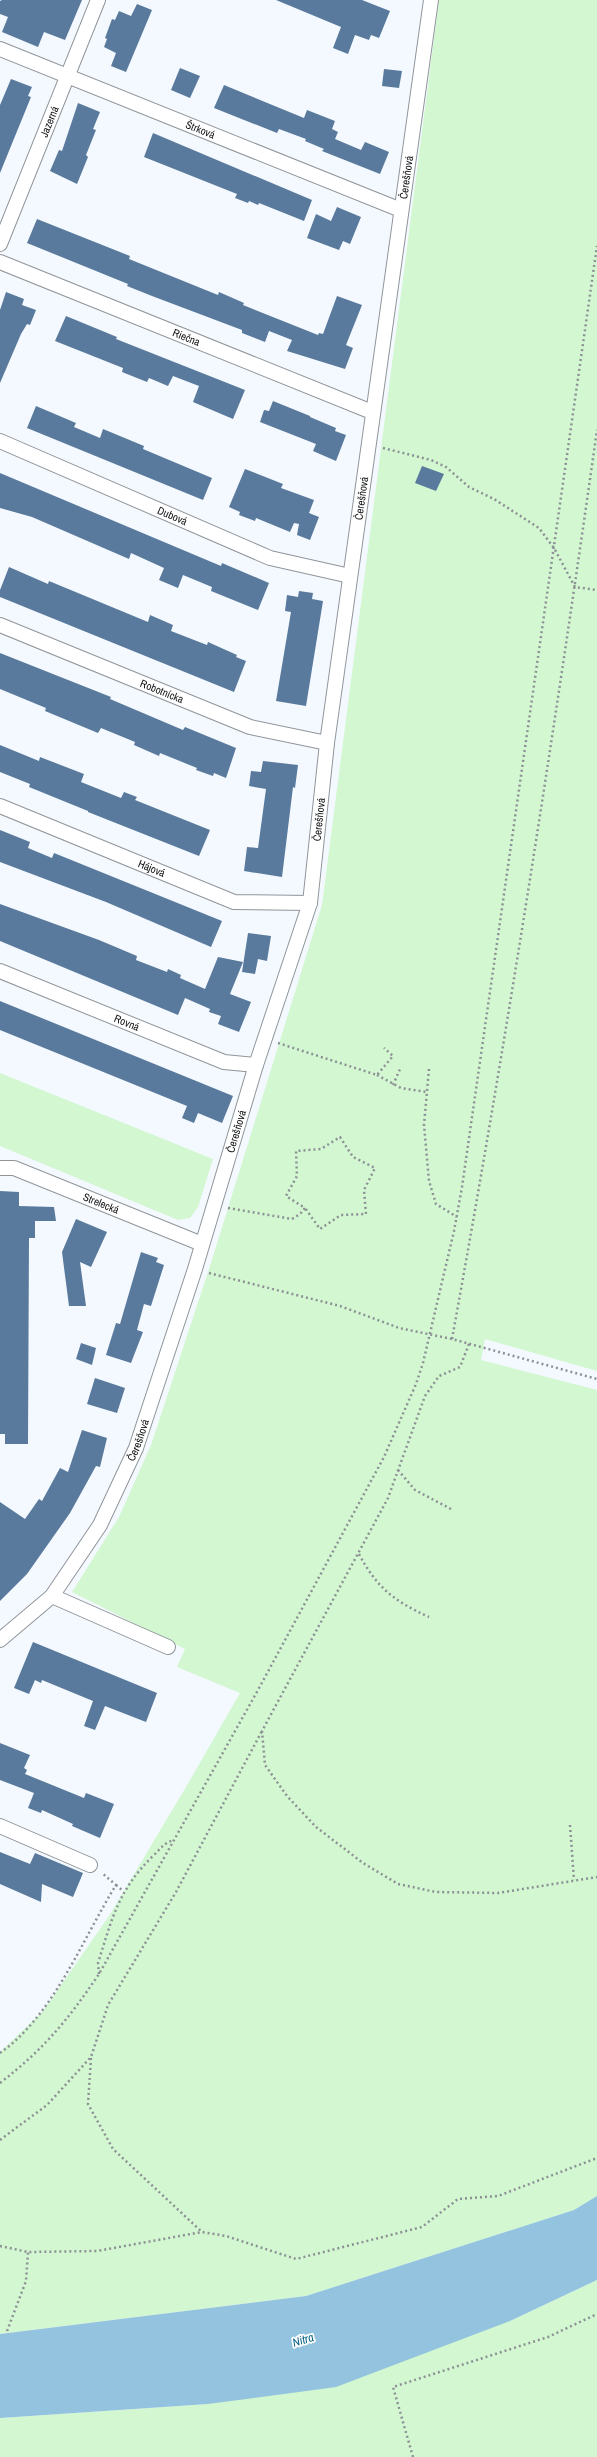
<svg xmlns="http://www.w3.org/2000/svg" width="597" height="2457" font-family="'Archivo Narrow',sans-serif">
	<rect width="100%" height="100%" fill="#f4f9ff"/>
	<g fill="#d2f7d1">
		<path d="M439,0H597V1371L485,1339L481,1360L597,1390V2196L574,2210L306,2296L0,2334V2052L43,2011L109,1916L186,1787L240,1693L177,1667L185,1649L72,1592L119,1517L151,1445L210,1266L322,905Z"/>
		<path d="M0,1073L213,1159L198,1207L190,1218L178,1220L0,1146Z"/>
		<path d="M597,2280V2457H0V2418L208,2404L510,2321Z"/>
	</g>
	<path fill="#93c3df" d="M597,2196V2280L510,2321L336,2387L208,2404L0,2418V2334L306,2296L574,2210Z"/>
	<g fill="#597a9c">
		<path d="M2,0H82L65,40L44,32L38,47L2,32L8,17L0,14V1Z"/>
		<path d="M276,0H362L390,11L379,38L371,35L369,40L355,35L348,54L333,48L341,27Z"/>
		<path d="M137,4L152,10L126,72L111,66L116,53L104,47L107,39L105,38L112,19L115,20L119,11L131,16Z"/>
		<path d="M180,68L200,76L190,98L171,90Z"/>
		<path d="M384,69L402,71L399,88L382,86Z"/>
		<path d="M11,79L32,87L28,96L31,97L0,173V105Z"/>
		<path d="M224,85L304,118L307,110L335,121L332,129L338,132L335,139L361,150L365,142L389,152L380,174L322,151L324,149L305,141L306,139L279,129L277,133L214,108Z"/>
		<path d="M78,103L100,112L93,129L96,130L86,155L88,157L77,184L50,171L59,150L62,151Z"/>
		<path d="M153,133L312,200L304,221L259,203L258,205L249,201L248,203L235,198L237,194L144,157Z"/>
		<path d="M337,207L361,217L350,244L343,241L339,250L307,238L316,214L331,221Z"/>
		<path d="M37,219L130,256L129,259L218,295L219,292L244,303L243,305L318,335L319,333L323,334L337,296L362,305L346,345L353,348L345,369L287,351L292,340L269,331L265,342L242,333V330L152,296L127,286L128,284L27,243Z"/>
		<path d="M6,292L24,299L22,305L36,310L30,325L27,324L21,334L0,383V310Z"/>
		<path d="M66,316L117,337L116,339L245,390L233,419L193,402L199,386L173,376L168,386L149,378L147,382L122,372L123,368L55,341Z"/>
		<path d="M273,401L310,416V417L336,428L335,431L346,435L336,461L313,451L316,444L260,422L264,410L269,411Z"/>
		<path d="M36,406L76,423L74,427L100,438L103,429L144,446L143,449L212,478L203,500L27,428Z"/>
		<path d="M422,466L444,474L436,491L415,483Z"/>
		<path d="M245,469L283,484L281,488L314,500L309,513L319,517L310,540L297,535L299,524L294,523L290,532L256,518L255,521L239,515L240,512L229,507Z"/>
		<path d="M0,473L221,566L222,563L269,583L258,610L211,591L212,587L183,575L178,588L159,580L164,568L131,553L129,559L32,517L0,508Z"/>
		<path d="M9,567L48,584L49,581L148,622L150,615L173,625L171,631L207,645L208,642L237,655L236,657L246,661L234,692L0,597V590Z"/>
		<path d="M299,591L313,593L312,599L323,601L306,706L276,701L291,612L285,611L287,595L298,597Z"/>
		<path d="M0,653L111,697L110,699L183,730L185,727L236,748L226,778L214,773L213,776L196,770L197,768L160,753L159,756L134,745L135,742L101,728L98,733L45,711L46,708L0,689Z"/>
		<path d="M0,745L39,761L40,757L84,774L81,782L121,798L124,792L137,797L135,800L210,830L199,856L88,812V811L29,787L30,784L0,772Z"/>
		<path d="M263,761L298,765L295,788L293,787L282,877L244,871L247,847L258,848L266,789L249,786L251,771L261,772Z"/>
		<path d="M0,830L30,842L28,848L52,858L54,853L222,921L211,947L106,902L0,862Z"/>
		<path d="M0,904L99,940L137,956L136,960L167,972L168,969L181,975L180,978L205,989L218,957L243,962L230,994L251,1002L239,1032L218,1024L221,1016L209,1012L210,1009L185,998L178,1015L0,941Z"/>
		<path d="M248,933L271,936L267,961L258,959L255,974L242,972Z"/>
		<path d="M0,1001L233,1096L222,1123L198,1113L194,1123L182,1118L187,1106L0,1030Z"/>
		<path d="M0,1191L19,1192V1206L54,1207L56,1221H35V1238H29L28,1444H5V1434H0Z"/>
		<path d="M76,1219L107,1232L91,1267L80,1262L86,1306H69L62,1252Z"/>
		<path d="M141,1252L158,1258L156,1262L164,1265L151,1306L144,1304L137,1330L143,1332L131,1363L106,1355L116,1323L120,1324Z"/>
		<path d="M81,1343L96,1348L92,1365L76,1359Z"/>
		<path d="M95,1378L125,1388L117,1413L87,1404Z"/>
		<path d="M82,1430L107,1438L100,1467L96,1466L70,1513L27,1574L0,1601V1502L25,1519L39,1499L42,1501L60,1468L68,1472Z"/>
		<path d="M33,1642L157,1693L146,1722L105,1706L95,1730L84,1726L93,1701L42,1680L41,1683L35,1680L29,1694L14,1688Z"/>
		<path d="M0,1743L30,1755L24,1768L27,1770L25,1774L84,1798L86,1793L114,1804L100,1838L72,1826L73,1824L42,1810L41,1813L28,1808L34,1793L0,1780Z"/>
		<path d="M0,1852L30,1864L35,1853L83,1873L73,1897L42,1884L41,1902L0,1884Z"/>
	</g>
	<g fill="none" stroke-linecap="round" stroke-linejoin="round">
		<defs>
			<g id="minor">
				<path id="s1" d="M0,49L401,210"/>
				<path id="s2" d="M0,244L98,0"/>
				<path id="s3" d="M0,262L372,412"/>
				<path id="s4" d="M0,441L270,558L350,576"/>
				<path id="s5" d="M0,625L250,727L327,743"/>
				<path id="s6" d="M0,806L234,902L310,903"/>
				<path id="s7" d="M0,971L224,1062L256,1065"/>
				<path id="s8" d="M0,1168H14L202,1244"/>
				<path d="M52,1596L168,1647"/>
				<path id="s9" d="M0,1640L52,1596L100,1525L136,1448L195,1269L256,1065L310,903L327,743L431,0"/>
				<path d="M0,1826L90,1865"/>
			</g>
		</defs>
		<use href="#minor" stroke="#90959a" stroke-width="16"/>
		<g stroke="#8d9195" stroke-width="2.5" stroke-dasharray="2 3" stroke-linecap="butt">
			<path d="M383,448L431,460L446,467L469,487L494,499L539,528L554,548L575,587L597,590"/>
			<path d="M278,1043L377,1075L393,1056L384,1048"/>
			<path d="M429,1069L424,1125L429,1181L436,1204L457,1217"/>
			<path d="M377,1075L401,1088L427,1092"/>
			<path d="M393,1085L400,1069"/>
			<path d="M228,1208L292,1219L300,1214L305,1208L286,1196L297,1176L296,1151L321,1149L340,1137L353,1157L375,1168L364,1190L366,1214L341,1215L320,1229L305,1208"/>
			<path d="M209,1273L340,1306L399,1328L452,1339L597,1379"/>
			<path d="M452,1339C507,1037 554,734 597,430"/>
			<path d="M469,1344L460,1367L439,1376L425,1396L388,1498L262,1731L265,1765L287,1796L316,1827L363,1863L398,1884L436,1892L498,1893L597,1877"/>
			<path d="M398,1470L415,1490L451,1509"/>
			<path d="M359,1554C377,1588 394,1601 429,1617"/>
			<path d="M570,1825L574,1880"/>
			<path d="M116,1885L123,1891"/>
			<path d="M99,1974L98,1963C112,1919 118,1890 153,1856C160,1849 165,1842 174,1840"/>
			<path d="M0,2053C53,2016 82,1940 116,1885L102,1873"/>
			<path d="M91,2058L88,2104L113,2149L202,2232"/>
			<path d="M0,2083C44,2049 68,2020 99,1974L258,1690L384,1457L416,1384L423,1363L454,1231L462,1187L597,246"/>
			<path d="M0,2140L47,2105L91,2057L108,2005L176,1892L262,1731"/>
			<path d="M0,2246L28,2252L97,2251L202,2232L226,2236L296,2259L422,2227L458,2199L498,2196L597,2158"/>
			<path d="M7,2331L26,2281L28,2252"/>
			<path d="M413,2457L393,2387L548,2337L597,2314"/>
		</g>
		<use href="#minor" stroke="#fff" stroke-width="14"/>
	</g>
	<g text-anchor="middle" stroke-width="3.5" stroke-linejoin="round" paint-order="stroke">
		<g font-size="11" fill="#131517" stroke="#fff">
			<text dy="4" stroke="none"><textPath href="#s2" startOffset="132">Jazerná</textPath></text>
			<text dy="4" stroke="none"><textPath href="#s1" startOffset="216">Štrková</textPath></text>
			<text dy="4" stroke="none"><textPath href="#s9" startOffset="1543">Čerešňová</textPath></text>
			<text dy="4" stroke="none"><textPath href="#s3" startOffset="201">Riečna</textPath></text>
			<text dy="4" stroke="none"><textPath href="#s9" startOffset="1219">Čerešňová</textPath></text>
			<text dy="4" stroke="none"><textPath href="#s4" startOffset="188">Dubová</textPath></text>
			<text dy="4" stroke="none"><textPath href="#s5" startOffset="175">Robotnícka</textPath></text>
			<text dy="4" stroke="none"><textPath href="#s9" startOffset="895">Čerešňová</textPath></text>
			<text dy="4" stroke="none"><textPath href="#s6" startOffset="164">Hájová</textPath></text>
			<text dy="4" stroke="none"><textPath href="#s7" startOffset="137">Rovná</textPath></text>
			<text dy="4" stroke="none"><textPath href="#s9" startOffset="571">Čerešňová</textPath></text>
			<text dy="4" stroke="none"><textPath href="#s8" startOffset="108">Strelecká</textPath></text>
			<text dy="4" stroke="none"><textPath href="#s9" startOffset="247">Čerešňová</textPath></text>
		</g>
		<g font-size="12" font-style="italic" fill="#066084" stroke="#fff">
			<text transform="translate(303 2340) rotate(-17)" y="4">Nitra</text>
		</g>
	</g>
</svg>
